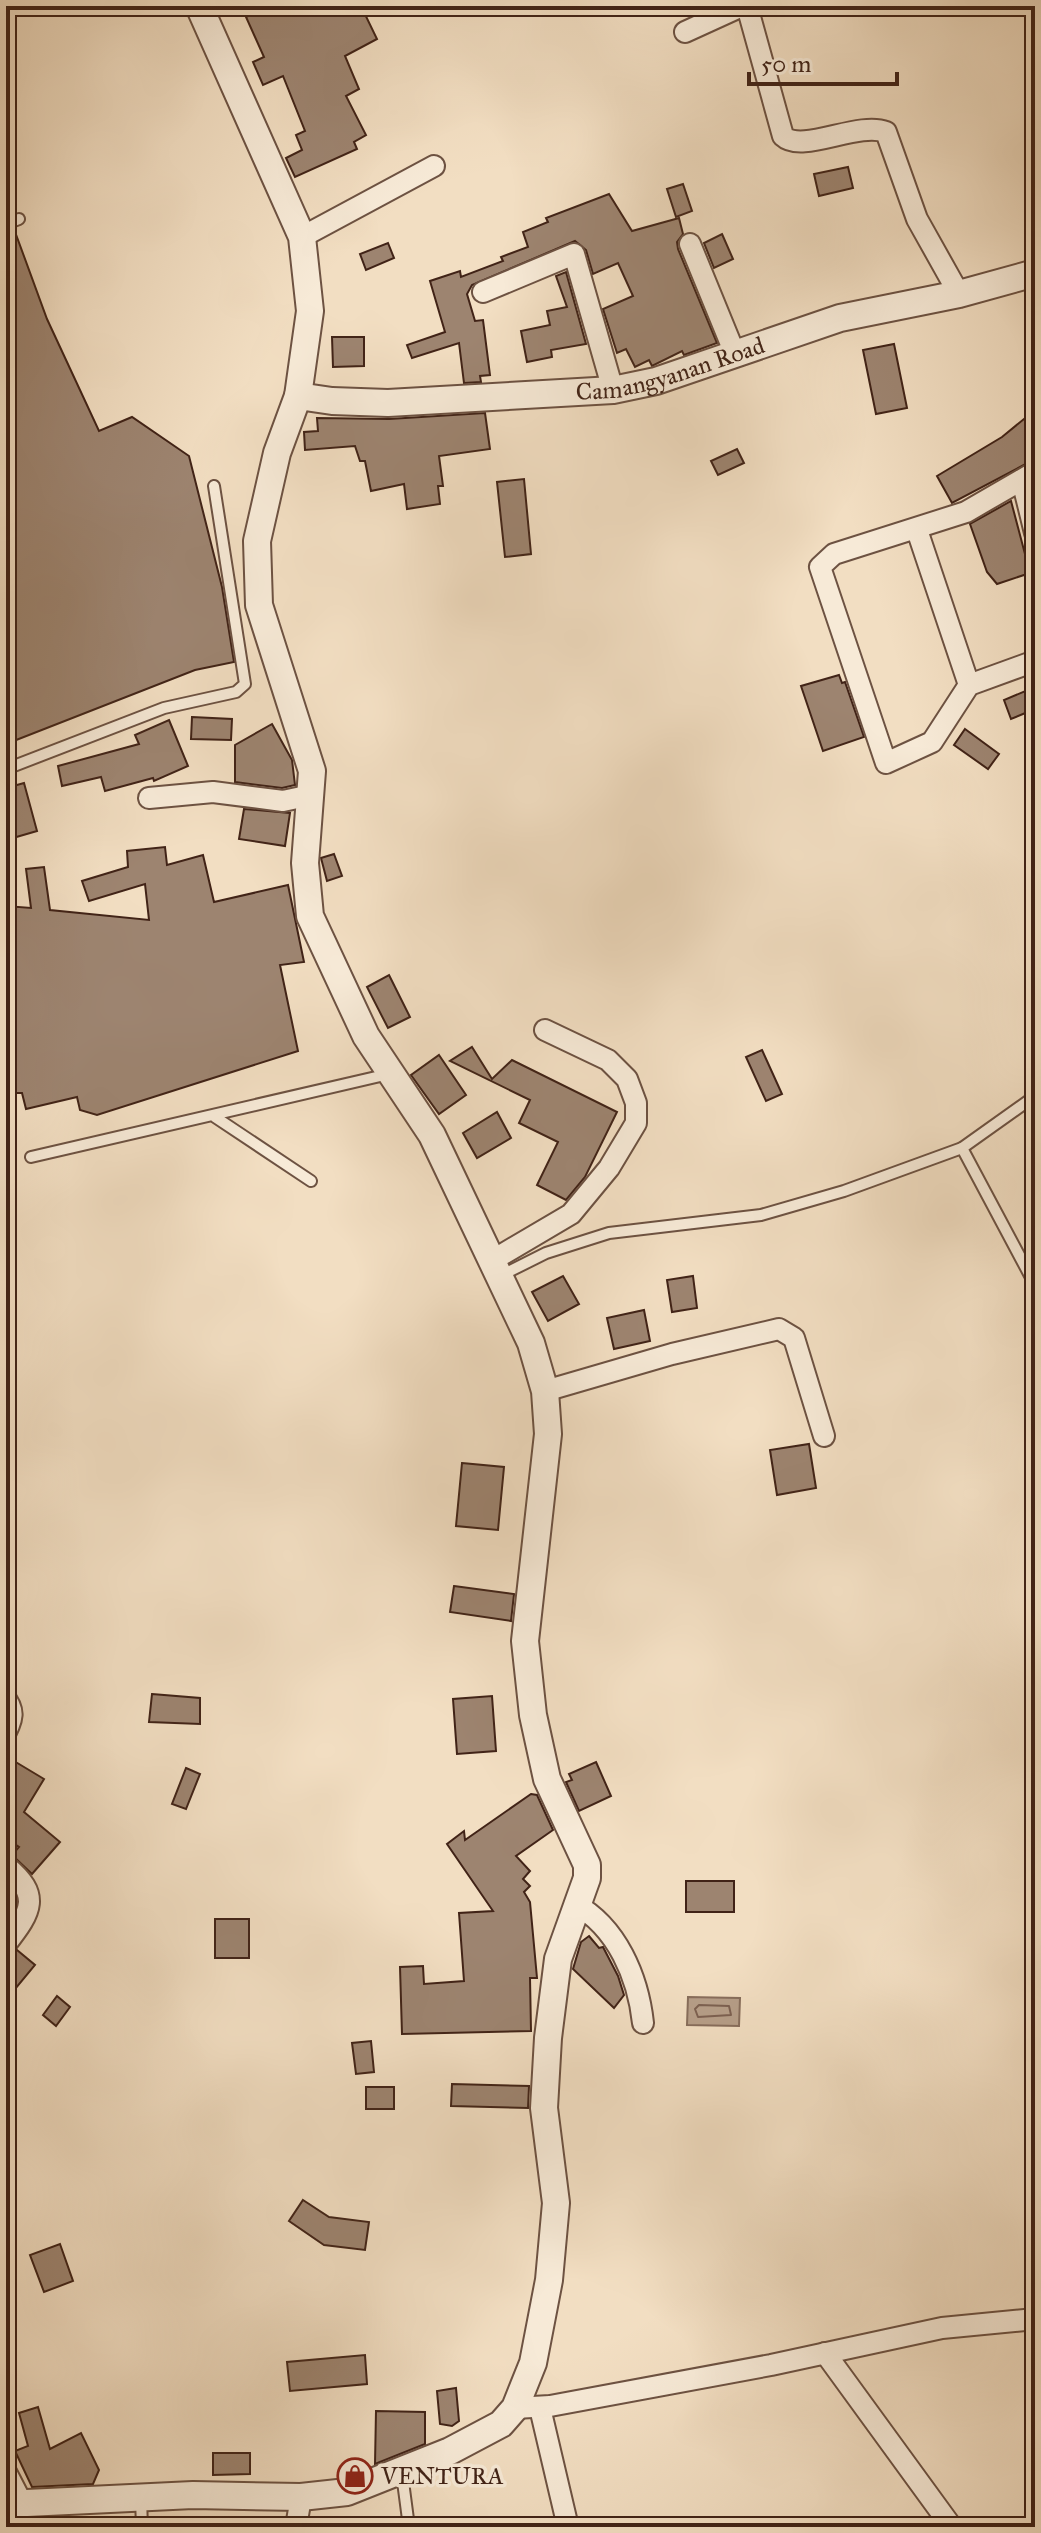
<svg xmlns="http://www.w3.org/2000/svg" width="1041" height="2533" font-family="'IM FELL Great Primer',serif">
	<rect width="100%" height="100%" fill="#f2dec2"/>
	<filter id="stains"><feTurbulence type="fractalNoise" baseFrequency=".0025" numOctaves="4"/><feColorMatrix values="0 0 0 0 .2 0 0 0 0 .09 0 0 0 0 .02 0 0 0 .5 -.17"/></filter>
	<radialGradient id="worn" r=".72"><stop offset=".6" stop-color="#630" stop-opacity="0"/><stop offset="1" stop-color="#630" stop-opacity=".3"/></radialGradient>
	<path fill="#b69e88" stroke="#876d5b" stroke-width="2" d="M688,1997L740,1998L739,2026L687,2025Z"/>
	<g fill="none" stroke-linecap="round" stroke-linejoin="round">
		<path stroke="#7c6050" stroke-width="2" d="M699,2005L729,2006L731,2015L698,2017L695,2009Z"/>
	</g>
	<g fill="#9d8470" stroke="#412317" stroke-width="2">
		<path d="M269,6H361L377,39L345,56L359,89L346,96L366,135L354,142L357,149L295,177L286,158L302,150L296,135L305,131L283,76L263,85L253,62L264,57L246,17Z"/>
		<path d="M848,167L853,188L819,196L814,174Z"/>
		<path d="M683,184L692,211L676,217L667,189Z"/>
		<path d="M609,194L632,231L679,218L683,234L677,242L678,249L717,343L684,355L682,351L652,366L649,360L635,367L626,349L617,353L603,309L633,296L618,263L593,274L586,250L575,241L472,285L467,294L475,321L483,320L490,375L480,376L481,382L464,383L459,343L412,358L407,345L445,332L430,281L460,271L461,277L503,261L501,257L528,247L523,232L548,222L546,218Z"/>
		<path d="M14,229L47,319L99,431L132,417L189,456L222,587L234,662L195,670L6,744V232Z"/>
		<path d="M722,234L733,259L714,268L704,243Z"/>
		<path d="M388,243L394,258L366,270L360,254Z"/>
		<path d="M566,272L586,344L551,350L552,357L527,362L521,331L550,325L547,311L567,307L556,276Z"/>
		<path d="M332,337H364V366L333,367Z"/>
		<path d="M894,344L907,408L876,414L863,350Z"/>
		<path d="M1035,410V459L952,503L937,476L1002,437Z"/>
		<path d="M485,413L490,449L439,456L443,486H438L440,504L407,509L404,484L371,491L365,461H360L355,446L305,450L304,432L318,431L317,418L389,419Z"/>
		<path d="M737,449L744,463L718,475L711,461Z"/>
		<path d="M524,479L531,554L505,557L497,482Z"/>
		<path d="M1011,501L1030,573L997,584L987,572L970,524Z"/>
		<path d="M839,675L842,683L845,682L864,737L823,751L801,686Z"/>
		<path d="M1035,687V709L1011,719L1004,700Z"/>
		<path d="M192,717L232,719L231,740L191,739Z"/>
		<path d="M169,720L188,766L154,781L153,778L105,791L101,777L62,786L58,766L139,744L135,735Z"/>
		<path d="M272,724L292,760L295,785L282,788L235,782V745Z"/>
		<path d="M965,729L999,754L988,769L954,745Z"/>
		<path d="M24,783L37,831L13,838L6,815V788Z"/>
		<path d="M244,809L290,813L285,846L239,839Z"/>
		<path d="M165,847L167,865L203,855L214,902L288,885L304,962L280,965L298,1051L97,1115L80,1110L77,1097L26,1109L22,1093H6V906L31,908L26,869L44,867L50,910L149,920L145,884L89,901L82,881L128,867L127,851Z"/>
		<path d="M334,854L342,876L327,881L321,858Z"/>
		<path d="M389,975L410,1017L388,1028L367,987Z"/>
		<path d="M472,1047L492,1079L512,1060L617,1112L585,1177L566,1200L537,1185L558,1142L519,1123L530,1100L450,1061Z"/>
		<path d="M762,1050L782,1094L766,1101L746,1057Z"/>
		<path d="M439,1055L466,1095L439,1114L411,1075Z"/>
		<path d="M497,1112L511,1138L477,1158L463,1133Z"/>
		<path d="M563,1276L579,1304L548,1321L532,1292Z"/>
		<path d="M693,1276L697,1308L672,1312L667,1280Z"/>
		<path d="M644,1310L650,1341L614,1349L607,1318Z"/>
		<path d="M809,1444L816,1488L777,1495L770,1450Z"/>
		<path d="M462,1463L504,1467L498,1530L456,1526Z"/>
		<path d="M454,1586L514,1594L511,1621L450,1612Z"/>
		<path d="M152,1694L200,1698V1724L149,1722Z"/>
		<path d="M492,1696L496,1751L457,1754L453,1699Z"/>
		<path d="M14,1761L44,1779L24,1812L60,1842L32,1874L12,1855L19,1847L6,1838V1775Z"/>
		<path d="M596,1762L611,1796L579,1811L566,1782L572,1780L569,1774Z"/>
		<path d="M186,1768L200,1774L186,1809L172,1804Z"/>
		<path d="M531,1794L537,1795L553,1830L516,1856L530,1871L523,1879L530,1886L524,1892L530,1902L537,1978H530L531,2031L402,2034L400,1967L423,1966L424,1984L464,1981L459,1913L493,1911L447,1844L464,1831L465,1840Z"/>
		<rect x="686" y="1881" width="48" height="31"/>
		<rect x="215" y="1919" width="34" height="39"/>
		<path d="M589,1936L599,1948L603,1947L618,1976L624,1995L614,2008L573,1969L581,1942Z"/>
		<path d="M17,1950L35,1965L6,2000V1957Z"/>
		<path d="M57,1996L70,2007L56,2026L43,2015Z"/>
		<path d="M371,2041L374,2072L356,2074L352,2043Z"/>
		<path d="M452,2084L529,2086L528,2108L451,2106Z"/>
		<rect x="366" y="2087" width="28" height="22"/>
		<path d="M303,2200L329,2217L369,2222L365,2250L324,2245L289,2221Z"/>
		<path d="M60,2244L73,2281L44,2292L30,2255Z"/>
		<path d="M365,2355L367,2384L290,2391L287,2362Z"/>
		<path d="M456,2388L459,2421L452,2426L440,2424L437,2391Z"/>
		<path d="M38,2407L50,2449L81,2433L99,2470L93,2484L32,2487L15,2451L28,2446L19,2413Z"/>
		<path d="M376,2411L425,2412V2444L375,2464Z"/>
		<path d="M213,2453H250V2474L213,2475Z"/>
	</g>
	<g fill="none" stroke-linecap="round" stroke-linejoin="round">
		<defs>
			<g id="service">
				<path d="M6,224L19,219"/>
				<path d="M6,769L164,708L236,692L245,684L214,486"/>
				<path d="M215,1117L311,1181"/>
				<path d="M962,1148L1035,1285"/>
				<path d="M31,1157L389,1074"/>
				<path d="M500,1276L546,1253L609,1233L761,1215L844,1191L962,1148L1035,1096"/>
				<path d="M6,1691C23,1711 17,1721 6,1743"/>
				<path d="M402,2474L409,2527"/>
				<path d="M141,2499L142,2527"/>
			</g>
			<g id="minor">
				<path d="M747,6L783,136C802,154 858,121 886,132L917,219L959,294"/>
				<path d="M685,32L742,6"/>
				<path d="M302,237L434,166"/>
				<path d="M690,244L735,354"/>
				<path d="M483,292L574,254L613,390"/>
				<path d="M1035,472L966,512L834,554L820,567L886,763L932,742L969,685L1035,661"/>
				<path d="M1022,480L1035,533"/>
				<path d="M917,530L969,685"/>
				<path d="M149,798L213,792L283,801L311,795"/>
				<path d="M493,1260L571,1214L609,1168L636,1123V1103L627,1079L608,1060L545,1030"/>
				<path d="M545,1391L672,1354L779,1329L794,1338L824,1436"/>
				<path d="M6,1866C41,1895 32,1911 6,1944"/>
				<path d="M575,1904C617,1927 638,1977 643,2023"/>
				<path d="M825,2353L951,2526"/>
				<path d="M515,2408L550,2406L771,2365L942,2328L1035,2319"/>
				<path d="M540,2408L568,2527"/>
				<path d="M6,2472L22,2503"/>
				<path d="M296,2527L301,2497"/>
			</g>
			<g id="tertiary">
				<path id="s1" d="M298,396L332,401L388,403L613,390L656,381L840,318L959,294L1035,273"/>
				<path d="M6,2504L193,2495L301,2497L347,2492L450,2451L501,2424L515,2408L533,2363L549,2280L556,2203L544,2108L548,2038L558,1959L587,1878V1865L547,1779L533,1715L525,1641L548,1434L545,1391L531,1343L432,1135L366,1036L310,916L305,863L312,771L259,605L257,541L277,453L298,396L310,311L302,237L199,6"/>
			</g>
		</defs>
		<use href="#service" stroke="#6d5242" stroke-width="14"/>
		<use href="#minor" stroke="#6d5242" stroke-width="24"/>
		<use href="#tertiary" stroke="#6d5242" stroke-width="30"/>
		<use href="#service" stroke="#f7ead7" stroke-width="10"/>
		<use href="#minor" stroke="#f7ead7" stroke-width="20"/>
		<use href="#tertiary" stroke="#f7ead7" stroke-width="26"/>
	</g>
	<defs>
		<symbol id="shop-ring" viewBox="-11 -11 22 22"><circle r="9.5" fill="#f7ead7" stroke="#8f2418" stroke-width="1.5"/><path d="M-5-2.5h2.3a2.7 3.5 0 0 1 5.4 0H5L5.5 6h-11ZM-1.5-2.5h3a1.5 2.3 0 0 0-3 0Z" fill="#8f2418"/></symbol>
	</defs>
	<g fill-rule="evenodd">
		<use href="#shop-ring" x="335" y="2456" width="40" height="40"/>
	</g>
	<g text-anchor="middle" stroke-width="7" stroke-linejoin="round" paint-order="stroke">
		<g font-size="24" fill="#412317" stroke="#f7ead7">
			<text dy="8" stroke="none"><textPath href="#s1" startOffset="376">Camangyanan Road</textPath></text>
		</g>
		<g font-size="24" fill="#412317" stroke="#f7ead7" text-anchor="start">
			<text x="381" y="2484">VENTURA</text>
		</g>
	</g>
	<rect width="1041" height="2533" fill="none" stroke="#f2dec2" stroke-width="32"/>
	<rect x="8" y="8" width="1025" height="2517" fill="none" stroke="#412317" stroke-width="4"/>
	<rect x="16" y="16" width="1009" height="2501" fill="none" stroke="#412317" stroke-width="2"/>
	<path d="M749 72v12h148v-12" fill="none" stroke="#412317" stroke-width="4"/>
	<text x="761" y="72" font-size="24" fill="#412317" stroke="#f7ead7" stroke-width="6" paint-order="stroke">50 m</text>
	<rect width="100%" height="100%" filter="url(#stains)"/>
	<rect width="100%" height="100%" fill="url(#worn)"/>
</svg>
